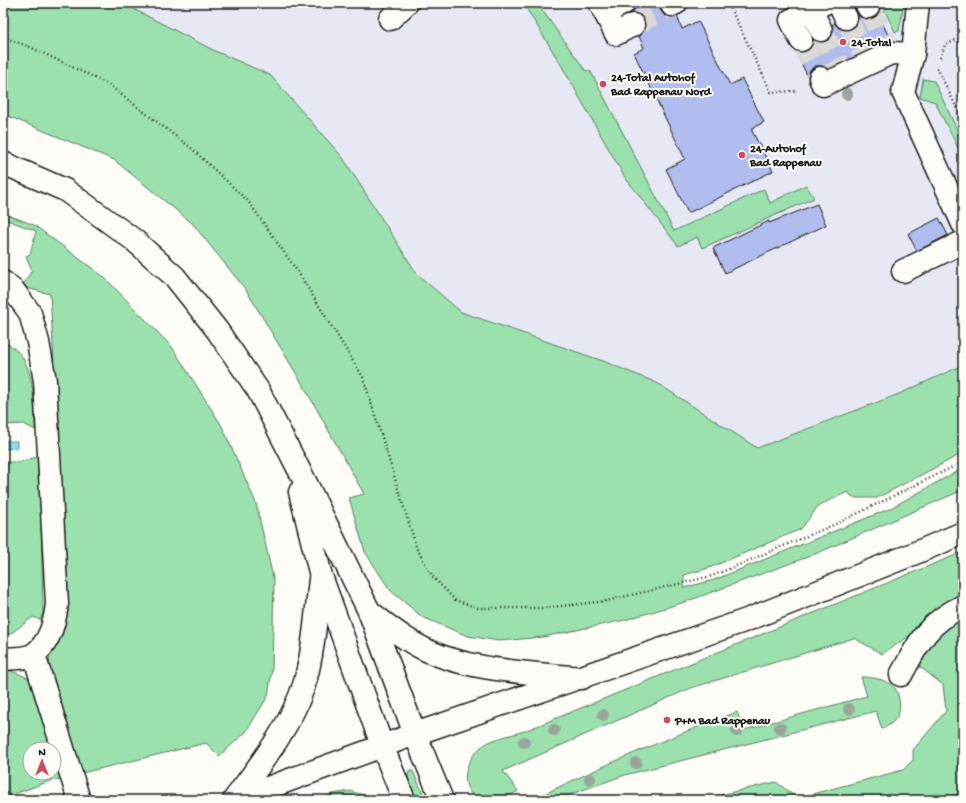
<svg xmlns="http://www.w3.org/2000/svg" width="966" height="803" font-family="'Gochi Hand',sans-serif">
	<rect width="100%" height="100%" fill="#fdfcf7"/>
	<filter id="ink" filterUnits="userSpaceOnUse"><feTurbulence type="fractalNoise" baseFrequency=".025" numOctaves="2"/><feDisplacementMap in="SourceGraphic" scale="8" xChannelSelector="R" yChannelSelector="G"/><feConvolveMatrix kernelMatrix="1 2 1 2 8 2 1 2 1" color-interpolation-filters="sRGB"/></filter>
	<g filter="url(#ink)">
		<path fill="#e6e9f4" d="M122,3H963V453L899,394L757,448L657,383L603,361L461,312L417,274L380,215L270,75L215,51Z"/>
		<g fill="#9be1ae" stroke="#5c7e65" fill-rule="evenodd">
			<path d="M3,3H122L215,51L270,75L343,158L417,274L461,312L603,361L657,383L757,448L899,394L963,365V453L877,498H853L848,492L819,505L801,529L709,568L684,575V588L714,580L889,509L963,468V490L813,555L685,602L625,620L543,637L499,641L468,636L422,617L390,590L365,552L349,498L364,494L306,390L246,290L192,223L114,160L3,114Z"/>
			<path d="M523,3H537L585,70L591,72L674,231L764,189L770,203L806,185L814,198L702,248L697,237L678,246L624,176L560,63Z"/>
			<path d="M881,3H904L899,31L895,32Z"/>
			<path d="M923,79L934,81L960,136L958,148L935,102L920,97Z"/>
			<path d="M3,213L34,225L104,277L172,347L222,426L256,503L274,582L272,670L268,696L246,732L219,756L206,743L82,773L50,675L49,654L65,620L68,595L50,294L30,289L23,285L32,270L26,256L30,254L36,231L7,220L3,225Z"/>
			<path d="M3,341C8,344 14,348 18,352C35,369 34,407 35,430L24,424L3,425Z"/>
			<path d="M37,457L41,518L43,613L40,620L33,617L10,634L3,635V462H19Z"/>
			<path d="M963,552V596L914,633L882,654L854,638L691,688L503,771L518,791C508,798 485,803 474,797C458,783 467,759 480,748C491,738 510,736 524,731C546,723 568,713 591,704C715,653 839,603 963,552Z"/>
			<path d="M963,614V800H699L776,782L797,798L903,770L913,760V750L946,711L943,685L919,666L929,643Z"/>
			<path d="M3,669C11,671 22,674 29,679C44,692 59,756 66,778L50,781L3,798ZM30,749H54V773H30Z"/>
			<path d="M861,677C871,677 884,679 892,685C896,688 898,694 899,699C902,714 895,723 882,729L876,711L625,775L555,800H532C599,767 667,738 737,712L744,730L867,696Z"/>
			<path d="M410,771H413L426,800H410L408,774Z"/>
			<path d="M350,791L370,797L373,800H316L333,794Z"/>
		</g>
		<path fill="#8edfe8" stroke="#609196" d="M3,441H17V448L3,449Z"/>
		<g fill="none" stroke-linecap="round" stroke-linejoin="round">
			<path stroke="#609196" stroke-width="9" d="M950,800L963,797"/>
		</g>
		<g fill="#b0bdee" stroke="#1c1c1c">
			<path d="M636,3H660L661,11L665,16H677L682,29L698,21L730,85L742,79L764,122L751,129L773,171L688,213L666,169L685,159L634,53L644,48L639,36L644,31L645,26L644,20L639,14L631,13L635,9Z"/>
			<path d="M858,13L861,18L868,19L873,18L878,14L891,41L828,69L822,66H815L810,70L808,77L795,51L801,52L807,51L812,47L813,40L820,42L827,41L832,37L833,30L832,25L835,23L839,28L845,30L852,29L856,25L858,19Z"/>
			<path d="M817,204L826,225L725,273L713,248L769,221V223Z"/>
			<path d="M939,218L948,235L917,251L908,234Z"/>
		</g>
		<g fill="none" stroke-linecap="round" stroke-linejoin="round">
			<g stroke="#dbdad6" stroke-width="22" stroke-dasharray="22 11" stroke-linecap="butt">
				<path d="M868,7L887,45"/>
				<path d="M846,18L865,56"/>
				<path d="M633,25L672,5"/>
				<path d="M821,30L840,68"/>
				<path d="M801,40L820,78"/>
			</g>
			<defs>
				<g id="minor">
					<path d="M600,3L616,34L633,25"/>
					<path d="M839,3L846,18"/>
					<path d="M866,3L868,7"/>
					<path d="M918,3L913,54L903,92L963,224"/>
					<path d="M672,5L676,3"/>
					<path d="M811,10L821,30"/>
					<path d="M605,13L624,3"/>
					<path d="M390,19L407,3"/>
					<path d="M801,40L791,20L825,3"/>
					<path d="M820,78L823,85L891,53L913,54"/>
					<path d="M903,271L963,242"/>
					<path d="M3,282L14,291L30,313L38,342L45,381L57,604C55,621 50,643 34,654C27,659 11,658 3,659"/>
					<path d="M34,655L79,800"/>
					<path d="M901,675C919,642 927,623 963,606"/>
					<path d="M415,734L442,800"/>
					<path d="M383,748L404,800"/>
				</g>
				<path id="major" d="M235,800L415,734L744,621L913,554L963,533"/>
				<g id="highway">
					<path d="M3,163L65,190L134,240L175,277L217,330L258,390L310,491L369,611L415,734"/>
					<path d="M300,492L321,576L383,748"/>
					<path d="M369,611C386,625 404,639 424,649C469,671 533,673 582,678"/>
					<path d="M234,800C260,764 290,728 304,685C314,651 316,614 320,579"/>
				</g>
			</defs>
			<use href="#minor" stroke="#1c1c1c" stroke-width="25"/>
			<use href="#major" stroke="#1c1c1c" stroke-width="25"/>
			<use href="#highway" stroke="#1c1c1c" stroke-width="25"/>
			<g stroke="#1c1c1c" stroke-width="2.5" stroke-dasharray="1 3" stroke-linecap="butt">
				<path d="M717,3L729,5L771,92L798,91"/>
				<path d="M729,5L733,3"/>
				<path d="M3,37L30,47L106,83L190,147L248,201L298,272L363,377L417,549L433,577L455,600L478,608H544L606,601L712,576L838,523L963,462"/>
				<path d="M940,58L945,45L963,37"/>
				<path d="M937,68L963,120"/>
			</g>
			<use href="#minor" stroke="#fdfcf7" stroke-width="22"/>
			<use href="#major" stroke="#fdfcf7" stroke-width="22"/>
			<use href="#highway" stroke="#fdfcf7" stroke-width="22"/>
		</g>
		<g fill="#99a79b">
			<circle cx="847" cy="94" r="6"/>
			<circle cx="849" cy="709" r="6"/>
			<circle cx="603" cy="715" r="6"/>
			<circle cx="780" cy="728" r="6"/>
			<circle cx="554" cy="730" r="6"/>
			<circle cx="737" cy="731" r="6"/>
			<circle cx="524" cy="742" r="6"/>
			<circle cx="636" cy="763" r="6"/>
			<circle cx="590" cy="779" r="6"/>
		</g>
	</g>
	<g fill="#d1495b" stroke="#fdfcf7" stroke-width="1.5">
		<circle cx="843" cy="42" r="4"/>
		<circle cx="603" cy="84" r="4"/>
		<circle cx="742" cy="155" r="4"/>
		<circle cx="667" cy="720" r="4"/>
	</g>
	<g text-anchor="middle" stroke-width="4" stroke-linejoin="round" paint-order="stroke">
		<g font-size="12" font-weight="bold" fill="#1c1c1c" stroke="#fdfcf7" text-anchor="start">
			<text x="851" y="46">24-Total</text>
			<text x="611" y="81">24-Total Autohof<tspan x="611" dy="14">Bad Rappenau Nord</tspan></text>
			<text x="750" y="152">24-Autohof<tspan x="750" dy="14">Bad Rappenau</tspan></text>
			<text x="675" y="724">P+M Bad Rappenau</text>
		</g>
	</g>
	<rect width="966" height="803" fill="none" stroke="#fdfcf7" stroke-width="16"/>
	<rect x="8" y="8" width="950" height="787" fill="none" stroke="#1c1c1c" stroke-width="1.5" filter="url(#ink)"/>
	<g transform="translate(42 761)"><circle r="19" fill="#fdfcf7" stroke="#a3a29f"/>
	<path d="M0-3L7 15L0 10L-7 15Z" fill="#d1495b"/>
	<text y="-6" font-size="11" font-weight="bold" text-anchor="middle" fill="#1c1c1c">N</text>
	</g>
</svg>
